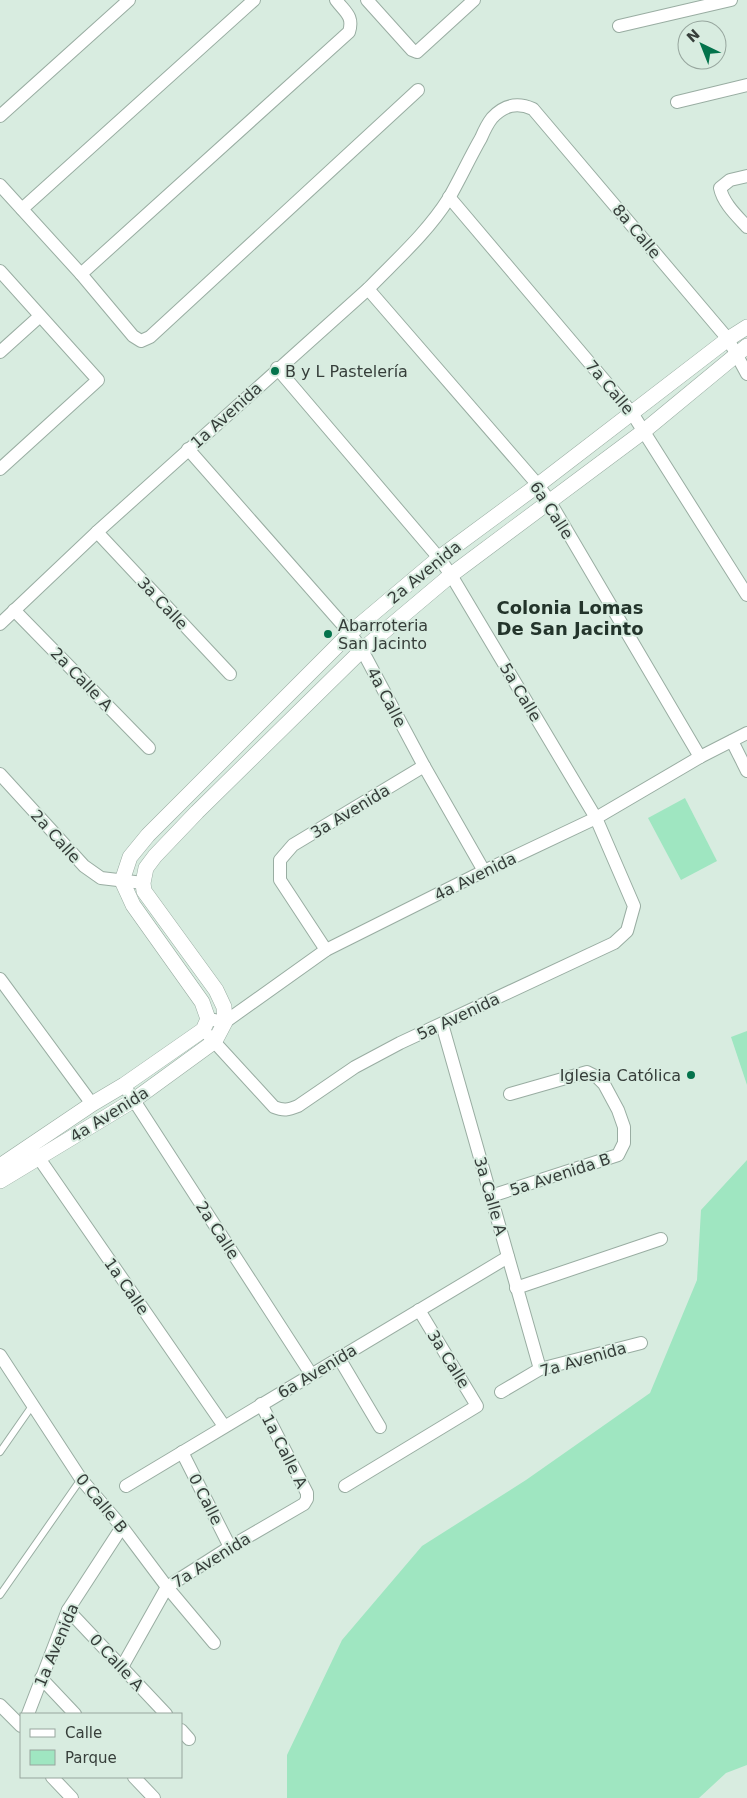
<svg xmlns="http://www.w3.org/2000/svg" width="747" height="1798" font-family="'DejaVu Sans',sans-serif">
	<rect width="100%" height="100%" fill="#d8ece0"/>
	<g fill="#9fe6c1">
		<path d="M685,798L717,861L681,880L648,818Z"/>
		<path d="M747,1031V1085L731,1037Z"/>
		<path d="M747,1160V1765L726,1773L699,1798H287V1755L342,1640L422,1546L526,1480L650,1393L697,1280L701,1210Z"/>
	</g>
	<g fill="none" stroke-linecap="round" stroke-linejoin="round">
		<defs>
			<g id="service">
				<path d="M0,1452L32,1406"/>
				<path d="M0,1595L81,1479"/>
			</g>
			<g id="minor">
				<path d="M367,0L412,50L417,52L474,0"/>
				<path d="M619,26L731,0"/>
				<path d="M677,102L747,85"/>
				<path d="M0,116L129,0"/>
				<path d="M747,176L730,180L720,188C723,203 737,216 747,227"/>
				<path d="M0,185L81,274L133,336L141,341L150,337L418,90"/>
				<path d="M449,197L632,413L747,595"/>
				<path d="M22,209L254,0"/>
				<path d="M0,271L98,380L0,469"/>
				<path d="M81,274L349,32C354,16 345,12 336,0"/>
				<path d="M368,289L538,485L550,502L700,757"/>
				<path d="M0,352L40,316"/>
				<path d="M188,449L350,633L362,650L424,766L484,871"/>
				<path d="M97,532L230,674"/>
				<path d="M14,610L149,748"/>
				<path d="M0,624L97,532L368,289C396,260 427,233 449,198C460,179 470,157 481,138C484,131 488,123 492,118C504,105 517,102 533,109L728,339L747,374"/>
				<path d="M732,741L747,771"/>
				<path d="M0,774L84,866L101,878L143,883"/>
				<path d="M326,950L280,880V860L293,845L424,766"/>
				<path d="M0,979L92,1104"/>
				<path d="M208,1019L225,1022L326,950L484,871L596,818L700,757L747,733"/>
				<path d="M442,1024L540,1369"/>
				<path d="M208,1035L274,1107C284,1111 288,1110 298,1106L355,1067L400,1043L614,943L627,931L634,906L596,818L451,575L439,558L277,368"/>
				<path d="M124,1085L311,1374"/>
				<path d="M34,1151L224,1426"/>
				<path d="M491,1196L618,1155L624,1143V1127L618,1110L604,1084L597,1077L587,1072L510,1094"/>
				<path d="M516,1288L661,1239"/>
				<path d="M0,1355L81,1479L122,1527L167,1587L214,1643"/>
				<path d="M339,1358L380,1427"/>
				<path d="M501,1392L540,1369L641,1343"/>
				<path d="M182,1452L230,1547"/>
				<path d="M126,1486L508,1257"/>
				<path d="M345,1486L477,1406L419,1310"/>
				<path d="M68,1610L166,1714"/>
				<path d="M122,1667L167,1587L230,1547L304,1504L307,1499V1493L261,1404"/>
				<path d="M41,1678L75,1714"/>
				<path d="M0,1705L21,1726"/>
				<path d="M28,1714L68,1610L122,1527"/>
				<path d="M181,1730L189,1739"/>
				<path d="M52,1777L72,1798"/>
				<path d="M134,1777L154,1798"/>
			</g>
			<g id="tertiary">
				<path d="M0,1166L92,1104L124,1085L203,1030L208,1019L202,1002L133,905L122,881L130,857L148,835L350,633L439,558L538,485L728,339L747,327"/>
				<path d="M0,1181L134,1100L215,1041L225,1022L224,1007L216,990L144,891L143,883L146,868L155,856L197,812L362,650L451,575L644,431L747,346"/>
			</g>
		</defs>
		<use href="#service" stroke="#99ada2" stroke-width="8"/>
		<use href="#minor" stroke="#99ada2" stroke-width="14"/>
		<use href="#tertiary" stroke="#99ada2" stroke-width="16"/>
		<use href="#service" stroke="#fff" stroke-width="6"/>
		<use href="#minor" stroke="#fff" stroke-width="12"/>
		<use href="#tertiary" stroke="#fff" stroke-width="15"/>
	</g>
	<g fill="#04734c" stroke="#d8ece0" stroke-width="2">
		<circle cx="275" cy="371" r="5"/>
		<circle cx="328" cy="634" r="5"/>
		<circle cx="691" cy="1075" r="5"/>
	</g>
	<g text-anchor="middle" stroke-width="4" stroke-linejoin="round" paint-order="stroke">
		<g font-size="16" fill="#363e3a" stroke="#d8ece0">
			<text transform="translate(637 231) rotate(50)" y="6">8a Calle</text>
			<text transform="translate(610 387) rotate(50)" y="6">7a Calle</text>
			<text transform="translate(226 415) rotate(-42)" y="6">1a Avenida</text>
			<text transform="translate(552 510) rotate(57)" y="6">6a Calle</text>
			<text transform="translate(424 572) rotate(-39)" y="6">2a Avenida</text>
			<text transform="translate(163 603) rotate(47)" y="6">3a Calle</text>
			<text transform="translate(82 679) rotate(46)" y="6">2a Calle A</text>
			<text transform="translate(521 692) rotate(59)" y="6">5a Calle</text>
			<text transform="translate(387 697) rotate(62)" y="6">4a Calle</text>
			<text transform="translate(350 811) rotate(-31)" y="6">3a Avenida</text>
			<text transform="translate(56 836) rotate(48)" y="6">2a Calle</text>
			<text transform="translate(475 876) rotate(-26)" y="6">4a Avenida</text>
			<text transform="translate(458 1016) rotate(-25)" y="6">5a Avenida</text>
			<text transform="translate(109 1114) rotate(-32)" y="6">4a Avenida</text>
			<text transform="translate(560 1174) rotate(-18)" y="6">5a Avenida B</text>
			<text transform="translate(491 1196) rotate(74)" y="6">3a Calle A</text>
			<text transform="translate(218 1230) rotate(57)" y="6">2a Calle</text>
			<text transform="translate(127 1286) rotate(55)" y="6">1a Calle</text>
			<text transform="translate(449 1359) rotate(58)" y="6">3a Calle</text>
			<text transform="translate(583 1359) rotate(-16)" y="6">7a Avenida</text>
			<text transform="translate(317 1371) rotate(-31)" y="6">6a Avenida</text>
			<text transform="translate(285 1451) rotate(63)" y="6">1a Calle A</text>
			<text transform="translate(206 1499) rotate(63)" y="6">0 Calle</text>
			<text transform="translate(102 1503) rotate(51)" y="6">0 Calle B</text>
			<text transform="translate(211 1560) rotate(-32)" y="6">7a Avenida</text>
			<text transform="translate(56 1645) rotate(-67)" y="6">1a Avenida</text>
			<text transform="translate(117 1662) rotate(47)" y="6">0 Calle A</text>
		</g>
		<g font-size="16" fill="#363e3a" stroke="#d8ece0" text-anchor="start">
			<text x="285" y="377">B y L Pastelería</text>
			<text x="338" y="631">Abarroteria<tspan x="338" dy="18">San Jacinto</tspan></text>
			<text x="681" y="1081" text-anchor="end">Iglesia Católica</text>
		</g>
		<g font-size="18" font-weight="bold" fill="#23342b" stroke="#d8ece0">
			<text x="570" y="614">Colonia Lomas<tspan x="570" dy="21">De San Jacinto</tspan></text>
		</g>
	</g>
	<rect x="20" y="1713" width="162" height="65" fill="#d8ece0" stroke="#97a69e"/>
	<rect x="30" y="1729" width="25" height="8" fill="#ffffff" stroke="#97a69e"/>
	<text x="65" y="1738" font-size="15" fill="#363e3a">Calle</text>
	<rect x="30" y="1750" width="25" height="15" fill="#9fe6c1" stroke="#97a69e"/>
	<text x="65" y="1763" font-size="15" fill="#363e3a">Parque</text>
	<g transform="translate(702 45) rotate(317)"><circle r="24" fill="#d8ece0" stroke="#97a69e"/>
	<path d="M0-4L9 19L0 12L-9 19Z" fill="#04734c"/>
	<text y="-8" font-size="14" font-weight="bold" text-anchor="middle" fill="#363e3a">N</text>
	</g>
</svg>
